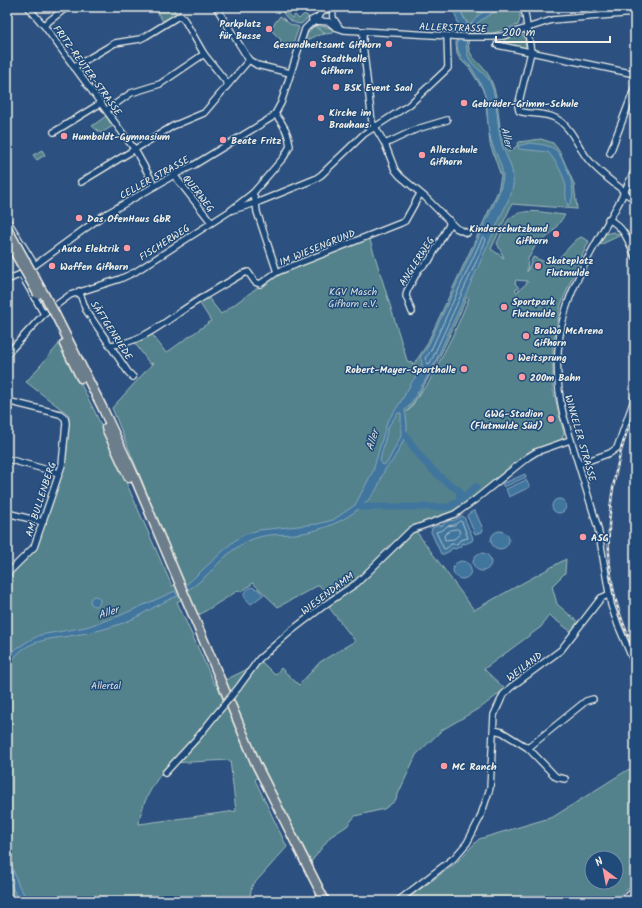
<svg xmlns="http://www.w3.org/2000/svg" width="642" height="908" font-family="Kalam,sans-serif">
	<rect width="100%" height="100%" fill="#2c5180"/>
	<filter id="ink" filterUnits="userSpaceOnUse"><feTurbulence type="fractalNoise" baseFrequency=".025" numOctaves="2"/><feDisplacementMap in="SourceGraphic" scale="8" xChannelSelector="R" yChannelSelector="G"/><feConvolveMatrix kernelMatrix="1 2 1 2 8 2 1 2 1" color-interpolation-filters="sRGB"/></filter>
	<g filter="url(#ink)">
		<g fill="#52828c" stroke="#a3baba" fill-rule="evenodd">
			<path d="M154,7H172L177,14L164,23Z"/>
			<path d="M458,7H520V19L518,25L494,33H470C463,59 481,59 490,78C502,101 495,130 508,152L516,147L519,142L541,139L553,143L560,152L574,184L577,209L512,204L491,249L504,258L497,243C501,236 504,224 510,218C524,206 549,214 565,215C557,225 550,239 537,243L528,259L527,272L533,257L552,265L576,240L581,237L589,241L571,280L561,305L553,345V389L564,434L560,442L534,451L476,499L452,513L413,527L474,610L566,559L565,573L552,586L557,604L579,623L573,633L549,615L541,627L484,669L505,689L483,706L442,730L416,755L395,801L384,809L355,816L347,826L330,837L311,862L263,770L255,780L287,847L252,886L249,901H7V576L36,548L67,449L69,415L26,382L60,343L95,412L172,586L183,581L112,408L153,363L150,364L134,342L152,334L166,353L211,321L199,302L207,296L221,314L279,272L369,237L406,357L407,361L414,364L426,346L498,191L501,176L490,144L485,96L482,88L470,69L460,59L457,54L456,44L457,31L468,24ZM516,280L527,281V283L517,292L515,290L519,288L515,283ZM467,297L469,298L455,331L428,384L417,397L411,408L407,412C432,377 449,337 467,297ZM253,583L278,607L319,585L331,599L327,605L355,641L320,662L299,685L281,668L275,675L262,662L215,685L177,602L189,595L197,614L199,613V615L239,590L241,592ZM230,760L236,811L139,824C141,803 156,778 170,763Z"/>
			<path d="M282,9L292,18L295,15L299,19L304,14L309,17L301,24C293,24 283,17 282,9Z"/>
			<path d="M280,16L290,24L299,27L292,47L284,45L280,42L281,40L271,30V28Z"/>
			<path d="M315,25L331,28L334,32L333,33L326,34Z"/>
			<path d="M314,26L325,34L315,36L304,42L307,34Z"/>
			<path d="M521,34L525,37L526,48L504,44V39Z"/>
			<path d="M106,116L113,126L101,133L92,126Z"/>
			<path d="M42,150L45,155L37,160L33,155Z"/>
			<path d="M613,232L621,235L600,245L605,234Z"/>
			<path d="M629,769L635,773V884L625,891L614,901H457L452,896L448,901H404L456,863L479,839L553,817ZM592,858H616V882H592Z"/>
		</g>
		<g fill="#41759e" stroke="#89a7bc" fill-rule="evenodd">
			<path d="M450,7H458L468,25L471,24L477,17L488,7H505C496,10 475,23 470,30C465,38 465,52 470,60C475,69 485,72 490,82C499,102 496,125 502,145C506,156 513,167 513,179C514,184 512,189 511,194L437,358L425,381L409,406L405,410C406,416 407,422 407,428C406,437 396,457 390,464C389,465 387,466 386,468C381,475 380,486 374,493C356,517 325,531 295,534C276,535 266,533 248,541C223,552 210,578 186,591L185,586L234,541L245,534L259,530L318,524L333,520L355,505L373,471L387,422L400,403L413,380L422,370V362L420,357L426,350L496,200C499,193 502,185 503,177C503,165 494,152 491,140C486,123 489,105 483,89C480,82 475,73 471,67C466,62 460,57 458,50C454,33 464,24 450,7ZM398,413H401V436L387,463L383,465L380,461L388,427Z"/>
			<path d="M530,143C538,144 551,145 557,151C566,162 580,195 568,206C565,197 566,195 566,187C564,175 556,161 548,152L519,149L518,146L521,145Z"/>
			<path d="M525,474L526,477L504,487L502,484Z"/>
			<path d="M526,480L530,487L509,497L506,489Z"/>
			<circle cx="559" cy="506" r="7"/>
			<path d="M473,511H475L483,529L482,532L475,534L467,516L468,514Z"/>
			<path d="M462,516L464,517L473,538L472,541L465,544L462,543L460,547L455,549L452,548L450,551L444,554H441L431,532L432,528L439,525L442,526L443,524L450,520L453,521Z"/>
			<circle cx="500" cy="540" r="9"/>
			<circle cx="482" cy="562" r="9"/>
			<circle cx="462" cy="570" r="9"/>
			<path d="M252,587L259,590L263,595L251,604C242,596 241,592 252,587Z"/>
			<path d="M175,591L178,596C158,603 142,616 123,623C109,628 95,632 81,634C51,640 19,637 7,672V658L11,652L30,640L40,635L86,627L119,616Z"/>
			<circle cx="95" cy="601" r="5"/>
			<path d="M7,852L18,884L28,901H19L7,877Z"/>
		</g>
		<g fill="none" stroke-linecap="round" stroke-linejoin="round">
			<g stroke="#acbfca" stroke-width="1">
				<path d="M483,237L485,238L486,240L433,357L430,363L427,364L425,358L430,352Z"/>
				<path d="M460,521L462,522L468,538L460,540L457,544H451L447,548L444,549L436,532L443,530L447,526L454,525Z"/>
				<path d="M457,529L459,530L460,534L454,539L445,540L444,535L451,530Z"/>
			</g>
			<g stroke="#41759e" stroke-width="7">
				<path d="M405,434C419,458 436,477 460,491L459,501"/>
				<path d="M361,507H449L459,501L476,487"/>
			</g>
			<defs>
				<g id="minor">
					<path d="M28,7L45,27L135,150L155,186"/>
					<path d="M216,7L249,60L257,65L290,73"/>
					<path d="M332,7L333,18L339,27"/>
					<path d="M524,7L531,52L518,106L519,111C530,115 543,112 555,118C571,126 577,145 587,158C597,171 611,181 624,191"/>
					<path d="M312,20L318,17L323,11L326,10"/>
					<path d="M329,22L335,27L344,30L468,37H492L503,36L552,20L635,13"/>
					<path d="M44,25L67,7"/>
					<path d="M363,32V44L372,122L385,144L395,170L400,176L425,197L456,228L467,233"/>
					<path d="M497,45L635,74"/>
					<path d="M74,67L115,43L140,39L146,36L177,17L181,16L185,21L204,54L228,84"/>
					<path d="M107,110L131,93L160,84L204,54"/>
					<path d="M54,132L101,103"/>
					<path d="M385,144L417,129L447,120"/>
					<path d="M610,153L635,87"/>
					<path d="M635,170C628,183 623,196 616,208C575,279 544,329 563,414L598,528L611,605L618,625L635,665"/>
					<path d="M174,175L211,222"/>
					<path d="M81,182L173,126L204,113L249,60"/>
					<path d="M623,192L635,199"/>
					<path d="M253,193L256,203L257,212L277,272"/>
					<path d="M232,210L256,203L315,179L321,175L364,134L409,105L448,68L447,36"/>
					<path d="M608,219C624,227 628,240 635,256"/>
					<path d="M7,220L35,265"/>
					<path d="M21,274L44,314"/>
					<path d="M7,280L21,274L38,263L101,217L174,175L194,165L271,118L275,114L281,103L305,29L310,24L317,21L329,22"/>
					<path d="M79,291L86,310L128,372L133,377"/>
					<path d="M412,312L406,296L407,291L419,269L429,261L449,225V220"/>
					<path d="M110,345C143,344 170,317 197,301C212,291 227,283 242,274L248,272L255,282L260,284L277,272L401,223L405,221L420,194"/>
					<path d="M7,354L44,314L70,295L120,279L135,272L230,211L253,193L284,157L290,146C289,135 283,123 275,114"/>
					<path d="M7,401L60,414L65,418L66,423L62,465L34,547L7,574"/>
					<path d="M7,459L59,473"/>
					<path d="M579,464L610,453L617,448L635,397"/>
					<path d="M7,513L43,522"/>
					<path d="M238,688L259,659L291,631L326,604L357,583L411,530L455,514L476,499L528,457L536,452L570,440"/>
					<path d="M494,730L502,732L528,748L556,777L565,779"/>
					<path d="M528,748L586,701L593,699"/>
					<path d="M165,773L198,737L214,717"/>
					<path d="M398,901L454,858L467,843L480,818L490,788L494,715L503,695L511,687L561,650L601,598L608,595"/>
					<path d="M622,901L635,890"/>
				</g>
				<g id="highway">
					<path d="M55,314L102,407L132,471L256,764L325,901"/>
					<path d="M64,344L81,378"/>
					<path d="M106,428L129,478"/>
				</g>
			</defs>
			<use href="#minor" stroke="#f4f1e8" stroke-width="8"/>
			<use href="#highway" stroke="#f4f1e8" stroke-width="11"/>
			<use href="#minor" stroke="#1f4a7a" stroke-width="5.5"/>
			<use href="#highway" stroke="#6c7d8b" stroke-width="8"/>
			<defs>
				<path id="rail" d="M635,409C613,464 602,529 613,588C617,610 626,631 635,652"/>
			</defs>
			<use href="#rail" stroke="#f4f1e8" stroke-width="2.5"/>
			<use href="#rail" stroke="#1f4a7a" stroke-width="1" stroke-dasharray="3" stroke-linecap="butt"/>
			<defs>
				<path id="minor-bridge" d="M214,717L238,688"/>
				<g id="highway-bridge">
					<path d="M7,228L55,314"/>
					<path d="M7,239L38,294"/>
				</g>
			</defs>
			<use href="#minor-bridge" stroke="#f4f1e8" stroke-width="8" stroke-linecap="butt"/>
			<use href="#highway-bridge" stroke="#f4f1e8" stroke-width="11" stroke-linecap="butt"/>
			<use href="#minor-bridge" stroke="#1f4a7a" stroke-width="5.5"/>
			<use href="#highway-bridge" stroke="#6c7d8b" stroke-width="8"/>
		</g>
	</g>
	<g fill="#ff9aa2" stroke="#1f4a7a" stroke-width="1.5">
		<circle cx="269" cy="29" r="4"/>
		<circle cx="389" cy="44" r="4"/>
		<circle cx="313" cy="64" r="4"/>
		<circle cx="336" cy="87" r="4"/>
		<circle cx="464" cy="103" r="4"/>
		<circle cx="321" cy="118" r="4"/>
		<circle cx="64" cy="136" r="4"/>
		<circle cx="223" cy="140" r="4"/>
		<circle cx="422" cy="155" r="4"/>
		<circle cx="79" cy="218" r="4"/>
		<circle cx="556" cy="234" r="4"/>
		<circle cx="127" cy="248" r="4"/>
		<circle cx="52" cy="266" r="4"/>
		<circle cx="538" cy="266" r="4"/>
		<circle cx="504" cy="307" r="4"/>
		<circle cx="526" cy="336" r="4"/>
		<circle cx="510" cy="357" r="4"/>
		<circle cx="464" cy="369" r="4"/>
		<circle cx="522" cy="377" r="4"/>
		<circle cx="551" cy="419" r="4"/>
		<circle cx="583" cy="537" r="4"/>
		<circle cx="444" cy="766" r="4"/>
	</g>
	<g text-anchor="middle" stroke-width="3" stroke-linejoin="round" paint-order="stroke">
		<g font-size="10" font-weight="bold" fill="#f4f1e8" stroke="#1f4a7a" text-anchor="start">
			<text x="261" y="27" text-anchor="end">Parkplatz<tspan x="261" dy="12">für Busse</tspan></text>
			<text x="381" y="48" text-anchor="end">Gesundheitsamt Gifhorn</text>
			<text x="321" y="62">Stadthalle<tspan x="321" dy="12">Gifhorn</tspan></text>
			<text x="344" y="91">BSK Event Saal</text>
			<text x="472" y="107">Gebrüder-Grimm-Schule</text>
			<text x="329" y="116">Kirche im<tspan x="329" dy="12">Brauhaus</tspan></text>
			<text x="72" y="140">Humboldt-Gymnasium</text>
			<text x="231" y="144">Beate Fritz</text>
			<text x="430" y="153">Allerschule<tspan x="430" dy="12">Gifhorn</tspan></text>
			<text x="87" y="222">Das OfenHaus GbR</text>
			<text x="548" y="232" text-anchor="end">Kinderschutzbund<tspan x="548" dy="12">Gifhorn</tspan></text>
			<text x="119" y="252" text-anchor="end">Auto Elektrik</text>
			<text x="546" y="264">Skateplatz<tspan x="546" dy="12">Flutmulde</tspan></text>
			<text x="60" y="270">Waffen Gifhorn</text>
			<text x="512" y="305">Sportpark<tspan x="512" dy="12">Flutmulde</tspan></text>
			<text x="534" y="334">BraWo McArena<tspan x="534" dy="12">Gifhorn</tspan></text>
			<text x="518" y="361">Weitsprung</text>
			<text x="456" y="373" text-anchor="end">Robert-Mayer-Sporthalle</text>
			<text x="530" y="381">200m Bahn</text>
			<text x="543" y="417" text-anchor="end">GWG-Stadion<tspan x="543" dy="12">(Flutmulde Süd)</tspan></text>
			<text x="591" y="541">ASG</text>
			<text x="452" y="770">MC Ranch</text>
		</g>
		<g font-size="10" fill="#f4f1e8" stroke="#1f4a7a">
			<text transform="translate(453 27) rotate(2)" y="4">ALLERSTRASSE</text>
			<text transform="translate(88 70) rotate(54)" y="4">FRITZ-REUTER-STRASSE</text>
			<text transform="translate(154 177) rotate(-29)" y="4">CELLER STRASSE</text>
			<text transform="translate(199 193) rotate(52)" y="4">QUERWEG</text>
			<text transform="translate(164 242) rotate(-33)" y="4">FISCHERWEG</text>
			<text transform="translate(317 247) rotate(-22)" y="4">IM WIESENGRUND</text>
			<text transform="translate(416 261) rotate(-57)" y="4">ANGLERWEG</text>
			<text transform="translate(112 330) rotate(57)" y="4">SÄFTGENRIEDE</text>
			<text transform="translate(581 438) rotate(74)" y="4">WINKELER STRASSE</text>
			<text transform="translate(40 499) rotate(-72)" y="4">AM BULLENBERG</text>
			<text transform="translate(327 593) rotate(-37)" y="4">WIESENDAMM</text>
			<text transform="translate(524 666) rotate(-37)" y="4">WEILAND</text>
		</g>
		<g font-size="10" fill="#dce0da" stroke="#1f4a7a">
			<text x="353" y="295">KGV Masch<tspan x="353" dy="12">Gifhorn e.V.</tspan></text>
			<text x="106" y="689">Allertal</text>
		</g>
		<g font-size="11" font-style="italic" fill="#d9dedd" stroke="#1f4a7a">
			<text transform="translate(507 137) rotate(76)" y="4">Aller</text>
			<text transform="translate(372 440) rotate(-73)" y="4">Aller</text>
			<text transform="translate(108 612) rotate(-18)" y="4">Aller</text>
		</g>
	</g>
	<rect width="642" height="908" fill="none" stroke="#1f4a7a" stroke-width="24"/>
	<rect x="12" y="12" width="618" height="884" fill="none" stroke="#f4f1e8" stroke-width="1.5" filter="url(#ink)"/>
	<g transform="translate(604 870) rotate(328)"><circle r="19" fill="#1f4a7a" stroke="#748da6"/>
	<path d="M0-3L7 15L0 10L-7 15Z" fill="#ff9aa2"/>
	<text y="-6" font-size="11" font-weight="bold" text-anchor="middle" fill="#f4f1e8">N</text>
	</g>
	<path d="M496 36v6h114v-6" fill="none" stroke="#f4f1e8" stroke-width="2"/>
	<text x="502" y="36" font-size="12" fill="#f4f1e8" stroke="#1f4a7a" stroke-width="3" paint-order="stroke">200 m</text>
</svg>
